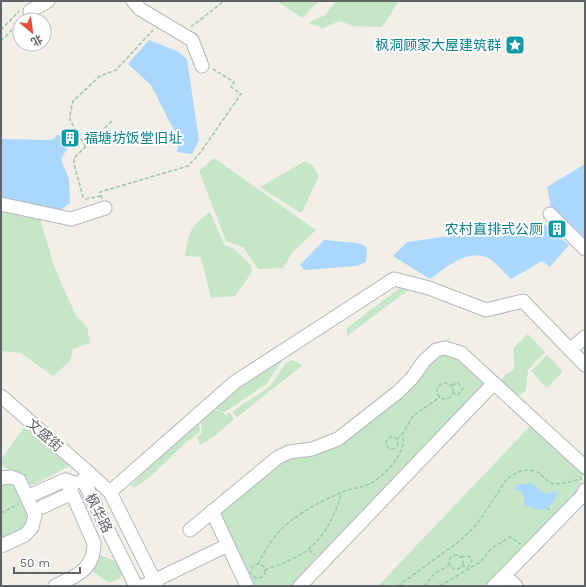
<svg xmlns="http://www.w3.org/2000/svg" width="586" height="587" font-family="'Work Sans','Noto Sans SC',sans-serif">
	<rect width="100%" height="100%" fill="#f1efe8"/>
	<g fill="#c5e7c7">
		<path d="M277,1H319L302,18Z"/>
		<path d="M336,1H399L382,27L353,26L340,21L323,28L308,23L325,15Z"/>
		<path d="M214,158L316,230L292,253L283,268L258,269L243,247L226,241L199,171Z"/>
		<path d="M305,161L312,165L319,176L302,212H299L260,187Z"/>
		<path d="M1,209L39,216L54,266L76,316L87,327L90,343L73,349L70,361L53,376L21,353L1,351Z"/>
		<path d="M210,212L225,246L233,248L251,265L252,272L235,296L211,298L201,257L185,256C189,231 190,227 210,212Z"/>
		<path d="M401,287L411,288L347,336V328Z"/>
		<path d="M528,334L545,352L528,370L526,390L515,399L498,383L504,376L514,369L513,348Z"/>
		<path d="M441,352L459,354L490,383L293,586H250L216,512L269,470L290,457L310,454Z"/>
		<path d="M547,355L563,371L547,388L531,371Z"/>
		<path d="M281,358L282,361L266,384L225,412L212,408L243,380Z"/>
		<path d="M292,360L303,365L237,417L232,412L270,386L287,362Z"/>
		<path d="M210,410L221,411L226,415L229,412L234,419L216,435L200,445L197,437L202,434L200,418Z"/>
		<path d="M198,419L200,432C177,447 157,475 135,487L130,486Z"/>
		<path d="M532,424L584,473L576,493L486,586H378Z"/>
		<path d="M24,427L70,466L31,486L1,464V460Z"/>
		<path d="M9,482L15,485C20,496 36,517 24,528C19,533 8,536 1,539V485Z"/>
		<path d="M99,555L121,563L125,570L120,578L109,583L91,570Z"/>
	</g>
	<g fill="#abd7fe">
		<path d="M149,40L177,51L187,59L199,140L192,154L177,152L179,140L151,85L128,64Z"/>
		<path d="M59,134L67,149L61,159L69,179L70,203L61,210L1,199V139L52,140Z"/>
		<path d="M585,164V243L552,213L547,187Z"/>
		<path d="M543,223L569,245L550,267L542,261L511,279C504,273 496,262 488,258C467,248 446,268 430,279L393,256L407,242Z"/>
		<path d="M324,240L358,243L367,247L366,262L356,266L305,270L300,265Z"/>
		<path d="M532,483C543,490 539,497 554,491L558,494C549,513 542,511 525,505L523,493L515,489L516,485Z"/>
	</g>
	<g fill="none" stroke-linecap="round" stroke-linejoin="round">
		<defs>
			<g id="minor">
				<path d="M133,1L140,9L192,40L202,66"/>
				<path d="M30,11L48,1"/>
				<path d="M1,204L71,219L105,208"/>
				<path d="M550,214L585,249"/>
				<path d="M570,350L585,337"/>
				<path d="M1,396L90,474"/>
				<path d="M1,478L11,477L19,480L35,515L32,527L25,535L1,546"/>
				<path d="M110,492L235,382L394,279L429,288L486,310L523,301L585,365"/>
				<path d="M27,497L65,480L75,483"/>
				<path d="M42,507L72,493"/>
				<path d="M212,511L247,586"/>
				<path d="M190,530L277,458L289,452L312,449L338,439L398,392L412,378L424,361L436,350L445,348L461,353L585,467"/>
				<path d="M505,576L516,586"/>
				<path d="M55,586C76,576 94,570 94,543L66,480"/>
				<path d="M136,586L83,480L90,474L110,492L157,586"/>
				<path d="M143,586L228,545"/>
				<path d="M300,586L494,383"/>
				<path d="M494,586L583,495L585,490"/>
			</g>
		</defs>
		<use href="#minor" stroke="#b5b8bc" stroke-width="15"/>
		<g stroke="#9dc6aa" stroke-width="1.5" stroke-dasharray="4 2" stroke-linecap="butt">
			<path d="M191,27L224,1"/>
			<path d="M1,30L19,11"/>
			<path d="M1,41L20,21"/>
			<path d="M86,147L70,120V115L73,101L100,76L116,70L153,30"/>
			<path d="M101,196L86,199L83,197L74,164V158L112,121"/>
			<path d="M102,199L100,192L188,166L200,153L241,94L231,87L234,82L213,69"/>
			<circle cx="445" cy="391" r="8"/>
			<path d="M452,385L458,383L463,389L458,395L453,393"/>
			<circle cx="392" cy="443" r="6"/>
			<path d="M397,439L404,432L413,416L440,397"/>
			<path d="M547,508L552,512"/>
			<path d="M1,513L19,504"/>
			<path d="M309,550L315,555"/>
			<circle cx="456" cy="562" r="7"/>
			<path d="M461,557L469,556L472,560L468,567L462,566"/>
			<circle cx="258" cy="571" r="7"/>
			<path d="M258,564C267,546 277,531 293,519C308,508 327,498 345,491C353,488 363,488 371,483C384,476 409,451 402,435"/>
			<path d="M265,570C295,559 314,552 330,522C334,514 339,504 341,494"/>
			<path d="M398,586L461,540L477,524L507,479C517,471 527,467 539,473C543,476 547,481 551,483C560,486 573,480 582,479"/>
			<path d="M424,586L435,573L450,565"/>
			<path d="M440,586L480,562L492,548L510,537L521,544"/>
		</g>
		<use href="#minor" stroke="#fff" stroke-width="13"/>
	</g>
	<defs>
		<symbol id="sight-square" viewBox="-11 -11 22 22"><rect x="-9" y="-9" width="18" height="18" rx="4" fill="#0f9aa8" stroke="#fff"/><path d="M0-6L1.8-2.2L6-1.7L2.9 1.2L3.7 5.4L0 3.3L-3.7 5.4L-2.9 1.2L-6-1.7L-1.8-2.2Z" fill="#fff"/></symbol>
		<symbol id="building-square" viewBox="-11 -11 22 22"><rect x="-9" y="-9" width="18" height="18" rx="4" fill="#0f9aa8" stroke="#fff"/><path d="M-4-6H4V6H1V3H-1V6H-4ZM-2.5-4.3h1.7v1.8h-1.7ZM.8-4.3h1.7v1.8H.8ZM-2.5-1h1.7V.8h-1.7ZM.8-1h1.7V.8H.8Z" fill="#fff"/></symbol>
	</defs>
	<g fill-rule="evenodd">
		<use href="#sight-square" x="504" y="34" width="22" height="22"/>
		<use href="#building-square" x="59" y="127" width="22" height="22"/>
		<use href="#building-square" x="546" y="218" width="22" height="22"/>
	</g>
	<g text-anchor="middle" stroke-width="4" stroke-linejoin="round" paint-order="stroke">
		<g font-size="14" fill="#0d838f" stroke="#fff" text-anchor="end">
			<text x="501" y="50">枫洞顾家大屋建筑群</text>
			<text x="84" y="143" text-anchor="start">福塘坊饭堂旧址</text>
			<text x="543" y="234">农村直排式公厕</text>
		</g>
		<g font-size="14" fill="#5f6368" stroke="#fff">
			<text transform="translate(45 435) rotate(41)" y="5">文盛街</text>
			<text transform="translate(99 513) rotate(63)" y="5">枫华路</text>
		</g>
	</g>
	<rect width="586" height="587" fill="none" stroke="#5f6368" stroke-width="4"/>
	<g transform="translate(32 32) rotate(151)"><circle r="19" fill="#ffffff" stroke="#bfc1c3"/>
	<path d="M0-3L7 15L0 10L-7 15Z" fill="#e74c38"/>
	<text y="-6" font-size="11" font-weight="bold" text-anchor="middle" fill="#5f6368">北</text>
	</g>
	<path d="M14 567v6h66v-6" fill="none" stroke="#5f6368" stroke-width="2"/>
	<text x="20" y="567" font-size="12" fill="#5f6368" stroke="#ffffff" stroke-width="3" paint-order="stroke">50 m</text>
</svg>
